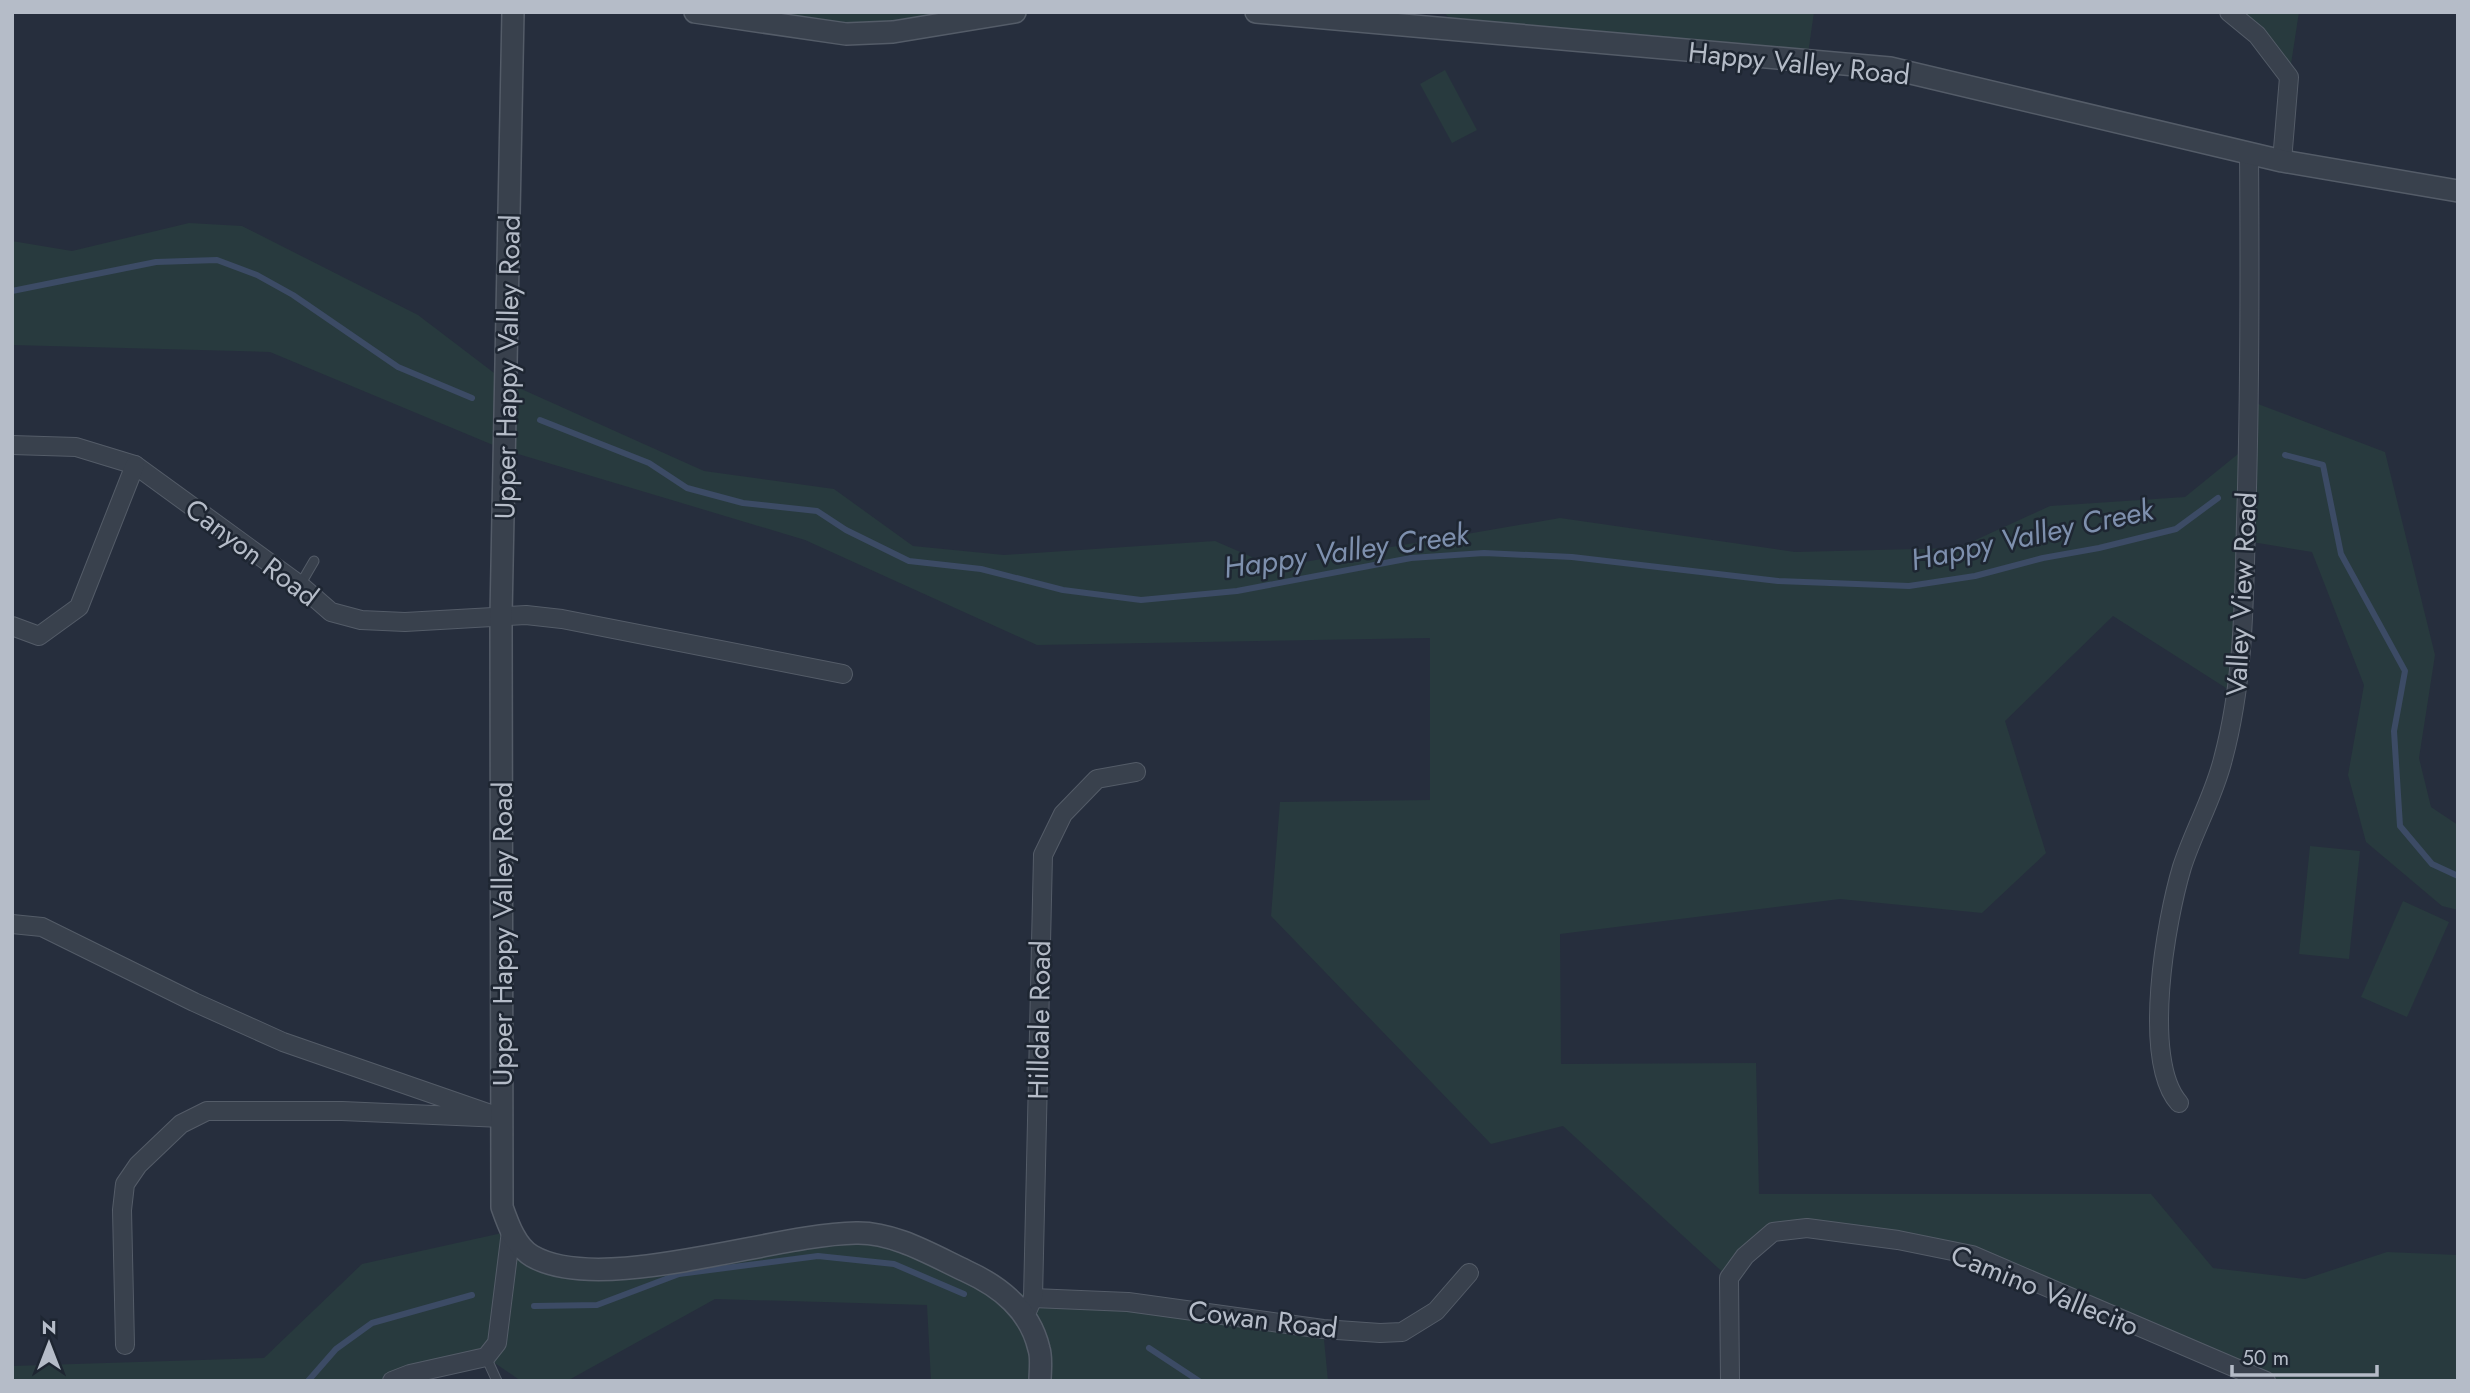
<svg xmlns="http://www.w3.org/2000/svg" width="2470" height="1393" font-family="Jost,sans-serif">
	<rect width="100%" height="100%" fill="#262e3d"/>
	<g fill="#283a3e">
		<path d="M695,12H1015L893,32Z"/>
		<path d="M1443,12H1814L1807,61L1464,31Z"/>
		<path d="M2229,12H2299L2289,77Z"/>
		<path d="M1445,70L1477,130L1452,143L1420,84Z"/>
		<path d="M189,223L242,226L418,315L506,382L704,471L834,489L913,546L1004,555L1215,541L1275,567L1560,518L1795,552L1958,548L2050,506L2185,497L2249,445L2250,401L2385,452L2435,655L2419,758L2431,807L2458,825V910L2442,906L2366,842L2348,775L2364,685L2312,552L2246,541L2237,695L2113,616L2005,721L2046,853L1982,913L1840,899L1560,934L1561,1064L1756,1063L1759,1194H2151L2213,1268L2305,1279L2387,1252L2458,1255V1381H2266L1972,1255L1773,1232L1729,1278L1563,1126L1491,1144L1271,916L1280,802L1430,800V638L1037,645L805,540L505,450L270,352L12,345V241L72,251Z"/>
		<path d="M2310,846L2360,851L2349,959L2299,954Z"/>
		<path d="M2403,901L2449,922L2407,1017L2361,997Z"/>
		<path d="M511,1231L565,1268L858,1233L1034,1298L1323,1329L1328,1381H931L927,1305L715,1299L567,1381H521L486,1357L392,1381H12V1366L264,1358L362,1264Z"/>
	</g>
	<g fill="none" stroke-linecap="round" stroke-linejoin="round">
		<g stroke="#3c4b65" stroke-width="6">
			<path d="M12,291L156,262L217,260L257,275L293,295L398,367L472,398"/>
			<path d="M540,420L649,463L687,488L743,503L817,511L846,530L909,561L981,569L1063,590L1141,600L1237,591L1411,558L1484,553L1572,557L1778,581L1909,586L1975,576L2043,558L2099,548L2176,529L2218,498"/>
			<path d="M2285,455L2323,465L2341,554L2405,671L2394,731L2400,826L2432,864L2458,876"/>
			<path d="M534,1306L597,1305L679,1274L818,1256L894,1264L964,1294"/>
			<path d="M1149,1348L1199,1381"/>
			<path d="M308,1381L336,1349L372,1323L472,1295"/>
		</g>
		<defs>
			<g id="service">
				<path d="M300,585L314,561"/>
				<path d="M486,1357L497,1381"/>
			</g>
			<g id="minor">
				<path d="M2229,12L2257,35L2289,77L2282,161"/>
				<path d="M12,445L76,447L135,465L300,585L331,612L361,620L405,622L526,615L562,619L843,674"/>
				<path d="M12,626L39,636L79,607L135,465"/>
				<path d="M12,924L42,927L194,1002L283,1042L502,1118L342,1111H207L181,1124L138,1165L125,1184L122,1210L125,1345"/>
				<path d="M2179,1103C2141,1060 2166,920 2182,867C2194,830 2214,796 2223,759C2244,681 2244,602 2246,522C2250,399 2250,276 2249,152"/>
				<path d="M1033,1298L1128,1302L1323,1329L1380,1333L1402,1332L1436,1311L1469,1273"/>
				<path d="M1025,1316L1033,1298L1043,855L1063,814L1097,779L1136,772"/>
				<path d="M392,1381L410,1374L486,1357L497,1343L511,1231"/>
				<path d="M1730,1381L1729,1278L1745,1256L1773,1232L1807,1228L1898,1240L1972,1255L2266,1381"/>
			</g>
			<g id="tertiary">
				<path d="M513,12L501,616L502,1207C508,1224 516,1247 532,1256C601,1296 773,1234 856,1233C894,1232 932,1255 966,1271C1001,1287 1030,1310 1039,1349C1042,1358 1040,1371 1040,1381"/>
				<path d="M695,12L846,34L893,32L1015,12"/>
				<path d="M1256,12L1890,68L2282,161L2458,191"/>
			</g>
		</defs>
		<use href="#service" stroke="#545c68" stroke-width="11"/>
		<use href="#minor" stroke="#545c68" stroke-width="20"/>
		<use href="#tertiary" stroke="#545c68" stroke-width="24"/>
		<use href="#service" stroke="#39414d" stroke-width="9"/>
		<use href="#minor" stroke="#39414d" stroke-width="18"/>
		<use href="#tertiary" stroke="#39414d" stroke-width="21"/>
	</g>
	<g text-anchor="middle" stroke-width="5" stroke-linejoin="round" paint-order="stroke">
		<g font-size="28" fill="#b5bcc8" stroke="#1e2632">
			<text transform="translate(1799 63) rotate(6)" y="10">Happy Valley Road</text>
			<text transform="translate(507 367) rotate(-89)" y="10">Upper Happy Valley Road</text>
			<text transform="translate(252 552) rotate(37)" y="10">Canyon Road</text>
			<text transform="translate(2241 594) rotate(-87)" y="10">Valley View Road</text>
			<text transform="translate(502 934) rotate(-90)" y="10">Upper Happy Valley Road</text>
			<text transform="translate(1039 1020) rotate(-89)" y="10">Hilldale Road</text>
			<text transform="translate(2045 1290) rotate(22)" y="10">Camino Vallecito</text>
			<text transform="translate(1263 1319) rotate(7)" y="10">Cowan Road</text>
		</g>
		<g font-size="30" font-style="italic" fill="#7e90ae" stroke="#1e2632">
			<text transform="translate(2032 535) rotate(-12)" y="10">Happy Valley Creek</text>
			<text transform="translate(1346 551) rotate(-8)" y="10">Happy Valley Creek</text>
		</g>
	</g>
	<rect width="2470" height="1393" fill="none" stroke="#b5bcc8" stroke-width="28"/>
	<g transform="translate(49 1344)" stroke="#1e2632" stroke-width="5" paint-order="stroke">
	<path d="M0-5L12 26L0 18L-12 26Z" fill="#b5bcc8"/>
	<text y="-10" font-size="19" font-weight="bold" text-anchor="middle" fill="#b5bcc8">N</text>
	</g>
	<path d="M2232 1365v10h145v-10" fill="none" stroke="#b5bcc8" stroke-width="3.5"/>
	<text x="2242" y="1365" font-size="21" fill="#b5bcc8" stroke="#1e2632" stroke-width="5" paint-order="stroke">50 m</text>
</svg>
